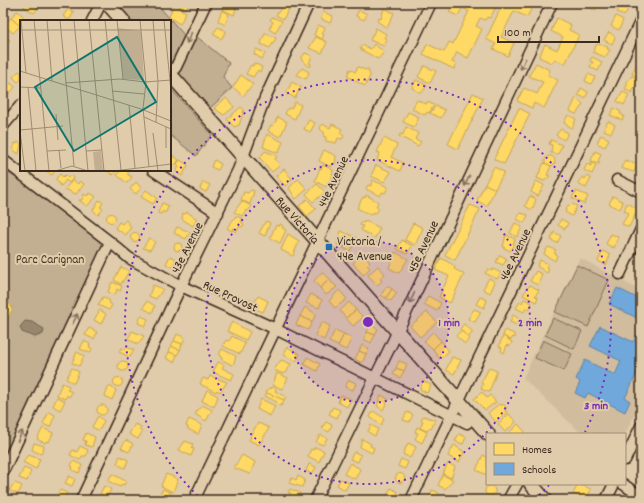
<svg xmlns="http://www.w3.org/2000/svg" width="644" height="503" font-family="Dekko,sans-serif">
	<rect width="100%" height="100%" fill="#e0cbaa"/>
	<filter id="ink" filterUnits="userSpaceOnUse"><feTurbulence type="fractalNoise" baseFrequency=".025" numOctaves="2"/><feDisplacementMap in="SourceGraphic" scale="8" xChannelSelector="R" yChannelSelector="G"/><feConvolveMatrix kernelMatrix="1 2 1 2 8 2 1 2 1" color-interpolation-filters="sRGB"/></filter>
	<g filter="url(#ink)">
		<path fill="#d1bc9d" d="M580,258L641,291V401L625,434H582L523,378Z"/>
		<g fill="#c2ae91" stroke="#7e6c58">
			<path d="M115,3H156L185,36L174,61L170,62V21H131Z"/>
			<path d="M196,36L229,63L223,77L232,88L209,109L179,75V69Z"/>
			<path d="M170,88L212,135L196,156L170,135Z"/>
			<path d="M3,169L109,242L3,471Z"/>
			<path d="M577,265L609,280L588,327L555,312Z"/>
			<path d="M553,318L582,331L574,349L545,335Z"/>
			<path d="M543,340L572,354L564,371L535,358Z"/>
		</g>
		<path fill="#98866d" stroke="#73614d" d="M25,321L32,322L44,329L43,334L35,337L22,332L20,327Z"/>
		<g fill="#ffd966" stroke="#c4a450">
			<path d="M27,3H37L40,5L34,13L24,7Z"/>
			<path d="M176,3H190L185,9L175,4Z"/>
			<path d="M226,3L237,4L234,15L222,9Z"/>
			<path d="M329,3H339L337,9L328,5Z"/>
			<path d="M454,3H493L497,5L490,18L487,17L485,20L480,18L476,26L482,29L468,58L457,52L452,62L456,64L454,69L423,54L427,44L444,52L449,42L453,44L469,11L462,8L458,16L449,12Z"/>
			<path d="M503,3L534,4L527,17L514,11L501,37L514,43L508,56L493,49L496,44L486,39Z"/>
			<path d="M581,3H599L595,10Z"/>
			<path d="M622,4L628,9L624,16L617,12Z"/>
			<path d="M173,6L186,12L180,24L169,17Z"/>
			<path d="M283,6L289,9L283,19L276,15Z"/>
			<path d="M384,8L394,13L387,28L377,21L379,18L381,19Z"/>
			<path d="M68,9L74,12L69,20L63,16Z"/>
			<path d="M222,10L229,14L225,25L218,21Z"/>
			<path d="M359,10L367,14L364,20L356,16Z"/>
			<path d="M17,11L26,19L21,21L20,26L11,18Z"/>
			<path d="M323,12L333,16L330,23L321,19Z"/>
			<path d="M616,16L623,20L619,30L611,26Z"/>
			<path d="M272,17L282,21L275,33L269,29L273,22L270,20Z"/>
			<path d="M11,18L20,26L13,33L4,25Z"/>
			<path d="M557,18L571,25L569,30L579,35L565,64L555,59L552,63L539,57L545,44L557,50L563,37L551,31Z"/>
			<path d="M318,25L325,28L322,34L324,35L322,39L314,35Z"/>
			<path d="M218,27L226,31L221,39L213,34Z"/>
			<path d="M376,28L386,34L384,38L387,39L384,46L370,40Z"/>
			<path d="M609,32L615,37L612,44L604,40Z"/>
			<path d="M265,33L276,38L270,48L261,44Z"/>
			<path d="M3,34L10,40L4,48L3,47Z"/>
			<path d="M316,37L327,42L322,53L309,48Z"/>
			<path d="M374,44L384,52L378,59L360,49L362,45L371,49Z"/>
			<path d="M597,44L608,47L607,49L610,50L605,57L593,52Z"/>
			<path d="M256,49L265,53L262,59L254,54Z"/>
			<path d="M305,53L312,56L309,63L311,64L310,67L301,59Z"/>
			<path d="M592,57L602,62L598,71L590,67L593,62L590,61Z"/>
			<path d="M254,63L262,67L260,72L258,70L253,77L246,74L251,65L253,66Z"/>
			<path d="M536,63L550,70L548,75L558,80L544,108L534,103L532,108L517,101L524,88L537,94L543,82L529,76Z"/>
			<path d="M636,65L641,68V78L632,74Z"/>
			<path d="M424,66L436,71L430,83L418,77Z"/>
			<path d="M358,67L365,70L368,69L370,76L365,86L347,76L350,69L355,72Z"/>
			<path d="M302,68L309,72L306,79L297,75Z"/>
			<path d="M19,71L21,73V79L18,82L13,77Z"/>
			<path d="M588,74L595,77L591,84L585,81Z"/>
			<path d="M241,75L253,84L243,96L233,87Z"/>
			<path d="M632,76L638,80L632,93L625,89L628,84L626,83Z"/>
			<path d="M416,80L427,86L421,93L412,88Z"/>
			<path d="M292,82L301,87L295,98L286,93Z"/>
			<path d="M10,83L15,87L9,94L4,90Z"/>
			<path d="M581,88L588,92L585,98L578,95Z"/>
			<path d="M623,92L629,95L624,105L617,101Z"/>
			<path d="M473,93L483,98L458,149L448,144Z"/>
			<path d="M226,98L234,107L224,115L214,108Z"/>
			<path d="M576,98L583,104L576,114L570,111Z"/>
			<path d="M417,100L426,104L427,102L434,105L429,113L427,112L425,115L412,109Z"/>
			<path d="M295,102L301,105L295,119L285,114L288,108L291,109Z"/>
			<path d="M436,106L445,110L441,118L430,113Z"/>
			<path d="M241,107L244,110L239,125L234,127L227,119Z"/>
			<path d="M519,108L530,114L504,164L494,159Z"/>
			<path d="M614,108L621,112L620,114L624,116L622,120L610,115Z"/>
			<path d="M408,112L419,117L414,127L403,122Z"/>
			<path d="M568,115L576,119L572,128L564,123Z"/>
			<path d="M278,117L287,122L280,137L268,131L271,125L273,126Z"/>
			<path d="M309,120L315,123L310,132L304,129Z"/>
			<path d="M608,121L615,125L611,133L604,130Z"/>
			<path d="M322,124L330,128L332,124L342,129L340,133L344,136L342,139L338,138L336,143L326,141V137L323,136L325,133L320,129Z"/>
			<path d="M406,127L418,133L415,139L421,142L418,146L399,136L400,134L403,135Z"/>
			<path d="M561,129L568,133L564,140L556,135Z"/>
			<path d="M267,134L283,142L278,153L263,147Z"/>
			<path d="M601,135L609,139L605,147L597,143Z"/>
			<path d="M384,138L397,145L391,157L403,163L400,171L377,160L380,153L377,152Z"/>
			<path d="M551,140L562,145L558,154L551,153L552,145L549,144Z"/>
			<path d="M18,142L21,144L19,154L13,150L15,143L17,144Z"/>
			<path d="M324,150L336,156L335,164H332L331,167L319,161Z"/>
			<path d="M265,151L277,156L275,159L280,165L272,172L260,158Z"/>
			<path d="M595,151L601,154L598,161L600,162L599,164L591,161Z"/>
			<path d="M172,155L179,160L171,169L170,157Z"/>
			<circle cx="550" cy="161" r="5"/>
			<path d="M180,160L188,165L182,176L176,172L179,166L177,164Z"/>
			<path d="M214,160L221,164L218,170L211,167Z"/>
			<path d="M625,160L637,165L634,172L621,168Z"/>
			<path d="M544,163L551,166L547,175L550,176L544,181L537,178Z"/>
			<path d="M592,163L596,165L592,174L584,170L587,164L591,166Z"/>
			<path d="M323,165L333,170L332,174L333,175L326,187L315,181L320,168L321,169Z"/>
			<path d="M376,165L391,172L384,182L371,176Z"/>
			<path d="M494,167L504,172L495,189L485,184Z"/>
			<path d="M284,169L292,179L285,186L276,176Z"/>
			<path d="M45,170H55L52,175Z"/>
			<path d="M106,170H117L113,175Z"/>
			<path d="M121,170L128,171V175L132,177L127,183L117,175Z"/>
			<path d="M60,174L63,177L65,175L68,178L70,175L73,178L69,183L66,180L61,186L56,179Z"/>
			<path d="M587,176L591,178L586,188L578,184L582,177L585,179Z"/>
			<path d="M298,179L307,189L296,199L289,188Z"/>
			<path d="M73,180L78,184L80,181L84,184L76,194L65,189Z"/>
			<path d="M372,180L388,187L385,193L382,192L380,196L366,189L368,185L371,186Z"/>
			<path d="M536,181L544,185L538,196L531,192Z"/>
			<path d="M136,182L141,188L136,194L130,189Z"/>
			<path d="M203,182L210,185L206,192L200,189Z"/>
			<path d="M317,184L325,192L313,202L306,194Z"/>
			<path d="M485,184L495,189L487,206L477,201Z"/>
			<path d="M146,190L157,198L153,204L141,197Z"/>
			<path d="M251,190L254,191L250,204L241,200L244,192L248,193Z"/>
			<path d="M576,191L588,196L584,204L572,198Z"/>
			<path d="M90,193L96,197L87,206L79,200H82L84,194L87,196Z"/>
			<path d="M366,195L378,202L376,206L379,208L376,213L373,212L371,215L357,208L363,197L365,198Z"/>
			<path d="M530,196L536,199L532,210L525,206Z"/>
			<path d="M613,196L623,202L620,209L609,204Z"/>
			<path d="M307,199L316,209L307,216L299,206Z"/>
			<path d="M99,200L103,203L100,207L103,209L98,215L93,210Z"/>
			<path d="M242,201L251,206L248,211L246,210L242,216L234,212Z"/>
			<path d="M162,203L169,206L165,213L163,211L161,214L158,213Z"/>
			<path d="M627,203L638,209L629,227L622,224L629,213L624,211Z"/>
			<path d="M572,204L577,206L572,216L565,212L568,205L570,206Z"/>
			<path d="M470,205L480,209L455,260L445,255Z"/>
			<path d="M187,212L197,219L193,226L182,219L183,213L185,214Z"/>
			<path d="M520,213L528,215L524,223L517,219Z"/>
			<circle cx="111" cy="218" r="4.5"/>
			<path d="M236,216L243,219L241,222L244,224L242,227L240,226L236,232L233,230V227L232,231L227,228Z"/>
			<path d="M561,219L568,223L565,229L558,225Z"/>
			<path d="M126,220L131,227L126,235L115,228L119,222L122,224Z"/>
			<path d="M266,221L270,223L265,236L259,233Z"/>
			<path d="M365,221L380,228L375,238L361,230L363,226L360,225L362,222L364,223Z"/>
			<path d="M413,223L423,228L415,245L405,240Z"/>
			<path d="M515,223L522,227L517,237L510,233Z"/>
			<path d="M280,224L283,226L282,228L286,230L280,243L270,238L276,225L279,227Z"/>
			<path d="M177,227L190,232L186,239L174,233Z"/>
			<path d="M341,231L357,238L350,251L337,245Z"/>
			<path d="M554,232L561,236L557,243L551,240Z"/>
			<circle cx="135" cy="237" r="4.5"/>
			<path d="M288,234L299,241L293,256L281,250Z"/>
			<path d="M611,234L618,237L614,248L606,244Z"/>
			<path d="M506,235L515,239L513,244L515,245L510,251L503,247Z"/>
			<path d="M149,238L155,242L150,250L143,248Z"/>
			<path d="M402,240L412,246L407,254L397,249Z"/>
			<circle cx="178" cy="247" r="4"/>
			<path d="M548,247L556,250L554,253L557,255L555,261L544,254Z"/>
			<path d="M603,251L610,255L606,265L598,261Z"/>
			<path d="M395,252L408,259L399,273L389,268Z"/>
			<path d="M364,254L370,262L367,265L370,268L363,275L353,263Z"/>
			<path d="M500,255L507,259L503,265L496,262Z"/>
			<path d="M170,256L176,259L172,267L166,264Z"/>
			<path d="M441,258L455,266L454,269L464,274L450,303L439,297L449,276L435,270Z"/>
			<path d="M540,260L548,264L546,267L549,269L547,273L537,266Z"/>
			<path d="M378,266L385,274L380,278L382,281L377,285L368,275Z"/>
			<path d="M121,267L129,271L121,284L114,280Z"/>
			<path d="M640,268H641V282L637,280Z"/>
			<path d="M488,269L492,271L493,269L501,273L497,279L485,273Z"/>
			<path d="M536,271L542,274L538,285L530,281Z"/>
			<path d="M322,272L330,279L320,288L314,281Z"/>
			<path d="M489,278L495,282L490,293L483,289Z"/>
			<path d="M330,279L331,282L337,287L326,295L320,288Z"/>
			<path d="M112,282L122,286L120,291L117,289L115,295L108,292Z"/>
			<path d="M153,285L163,289L156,299L149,296Z"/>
			<path d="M530,285L539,290L535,296L538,297L536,302L523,295Z"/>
			<path d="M387,286L392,289L386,298L381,295Z"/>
			<path d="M392,289L397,293L391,301L386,298Z"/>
			<path d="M339,290L347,299L335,308L329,301Z"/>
			<path d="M311,294L322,300L319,308L306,303Z"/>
			<path d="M258,296L268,301L263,312L246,305L249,299L255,302Z"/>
			<path d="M428,296L441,303L437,311L424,304Z"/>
			<path d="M103,297L110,301L109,303L112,305L109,310L98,305Z"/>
			<path d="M480,297L487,300L484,308L476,304Z"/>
			<path d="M524,299L532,303L529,310L526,308L524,312L516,308L520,302L522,303Z"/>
			<path d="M147,301L155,306L152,313L143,308Z"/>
			<path d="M7,302L11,305L12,310L3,328V305Z"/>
			<path d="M349,302L356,310L346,318L340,311Z"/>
			<path d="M305,307L316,314L312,322L300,316Z"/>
			<path d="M474,309L481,312L475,322L468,319Z"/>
			<path d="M100,310L106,314L101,324L94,320Z"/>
			<path d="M356,310L363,317L353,326L346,318Z"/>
			<path d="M427,312L437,322L420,337L410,326Z"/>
			<path d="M513,315L524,322L522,327L510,322Z"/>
			<path d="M141,316L148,319L145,326L138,323Z"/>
			<path d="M300,316L312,322L308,330L296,325Z"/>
			<path d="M232,322L250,332L246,340L227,331Z"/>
			<path d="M322,322L330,326L324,340L315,335Z"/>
			<path d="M464,324L473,332L468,337L460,329Z"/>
			<path d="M370,325L378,329L375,335L367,332Z"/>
			<path d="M89,328L97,332L94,339L85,335Z"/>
			<path d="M335,330L344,334L338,346L329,342Z"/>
			<path d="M505,330L514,334L515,338L513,337L511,340L503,336Z"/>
			<path d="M132,331L144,336L138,344L128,339Z"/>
			<path d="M461,331L470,338L465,344L456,336Z"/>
			<path d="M367,332L375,335L371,343L364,339Z"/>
			<path d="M433,332L441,341L433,349L424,341Z"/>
			<path d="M177,334L185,338L182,344L174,341Z"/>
			<path d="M344,334L352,338L346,350L338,346Z"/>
			<path d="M232,336L245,343L240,354L223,346L226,340L229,341Z"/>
			<path d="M503,336L512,342L510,346L507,345L504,353L501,351L502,348L499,346Z"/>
			<path d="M84,341L90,344L89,347L92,349L90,353L80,349Z"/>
			<path d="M174,341L182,344L180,350L171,346Z"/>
			<path d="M441,341L449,351L440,359L433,349Z"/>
			<path d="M362,345L369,349L366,354L359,351Z"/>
			<path d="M171,346L180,350L177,355L169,352Z"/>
			<path d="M126,347L134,350L130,357L119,352L121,348L125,350Z"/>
			<path d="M287,347L300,354L296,361L284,355Z"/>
			<path d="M222,349L236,356L234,363L232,365L221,359L222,356L219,355Z"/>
			<path d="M359,351L366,354L362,363L355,359Z"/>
			<path d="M77,352L84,356L79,366L72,363Z"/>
			<path d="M169,352L177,355L174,362L166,358Z"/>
			<path d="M307,357L320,364L317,371L304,364Z"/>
			<path d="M452,357L461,360L454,374L446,370Z"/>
			<path d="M281,360L291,364L286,373L285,372L284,374L274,370Z"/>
			<path d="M399,361L407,364L404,371L396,368Z"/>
			<circle cx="123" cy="366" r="5"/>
			<path d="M218,362L224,365L222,368L234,374L231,380L213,372Z"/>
			<path d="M72,368L79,372L74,383L66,379Z"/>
			<path d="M396,368L404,371L400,378L393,374Z"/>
			<path d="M489,368L497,371L489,392L481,389L483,384L481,383Z"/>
			<path d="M277,373L288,378L282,389L273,385Z"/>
			<path d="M210,376L227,382L220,392L217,390L216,392L200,384L203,378L208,380Z"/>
			<circle cx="118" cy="382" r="4.5"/>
			<path d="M349,380L356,383L353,390L345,387Z"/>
			<path d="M423,381L431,385L427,393L420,389Z"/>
			<path d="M62,383L69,386L67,390L72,392L69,397L67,395L65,399L57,395Z"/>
			<path d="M109,386L116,390L112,400L105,396Z"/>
			<path d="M272,387L276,389L275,391L278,393L286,397L284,400L266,393L269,388L271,389Z"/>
			<path d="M207,390L218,396L214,407L202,401Z"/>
			<path d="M482,392L487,398L490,395L496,402L485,410L474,399Z"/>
			<path d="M267,393L284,400L281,406L276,404L277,402L265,396Z"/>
			<path d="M341,395L351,399L347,407L338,402Z"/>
			<path d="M381,395L388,399L383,410L377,406Z"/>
			<path d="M57,397L65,401L60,410L53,406Z"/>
			<path d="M261,399L275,406L270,416L257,409Z"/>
			<path d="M499,404L501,406L503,404L507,408L504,410L507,412L496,422L488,413Z"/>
			<path d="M202,405L212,410L206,421L195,414Z"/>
			<circle cx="102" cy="410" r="5"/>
			<path d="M333,407L340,410L337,418L329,414Z"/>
			<path d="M373,411L384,418L381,425L370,417Z"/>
			<path d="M49,412L55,415L50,427L43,424Z"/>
			<path d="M407,412L413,415L409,422L403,420Z"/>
			<path d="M509,414L516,422L505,432L498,424Z"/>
			<path d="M98,416L104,421L100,429L98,430L92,427Z"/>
			<path d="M423,416L435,420L431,429L429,428L427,431L420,428L423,421L421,420Z"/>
			<path d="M189,419L202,425L198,434L188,429V427L186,426Z"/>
			<path d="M326,422L332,425L329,432L322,428Z"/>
			<path d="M258,423L269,428L259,445L249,440L251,437L250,436Z"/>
			<path d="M135,424L141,427L139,430L142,432L138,439L129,434Z"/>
			<path d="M518,424L525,432L523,434H508Z"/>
			<path d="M371,425L378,429L375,436L368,432Z"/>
			<path d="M417,427L427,432L422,443L415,439L418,433L415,432Z"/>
			<path d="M43,428L53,433L49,442L46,441L45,443L37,439Z"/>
			<path d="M86,433L95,437L92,447L85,445L86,441L83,440Z"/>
			<path d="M459,434L466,437L463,444L455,441Z"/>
			<path d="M320,435L327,438L323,445L316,442Z"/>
			<path d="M362,439L371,444L370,446L374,448L372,453L360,447Z"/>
			<path d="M126,440L133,444L129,452L121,448Z"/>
			<path d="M185,441L193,444L191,448L194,449L191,456L179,450Z"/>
			<path d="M34,443L44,446L41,454L32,450Z"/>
			<path d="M408,443L416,447L410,458L403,454Z"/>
			<path d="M454,445L464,452L459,462L448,456Z"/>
			<path d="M80,446L88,450L86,456H82L80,460L70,455L73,450L77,452Z"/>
			<path d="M315,447L324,451L319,462L308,456L311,449L313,450Z"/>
			<path d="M354,452L361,455L358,462L350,459Z"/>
			<path d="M28,455L40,459L36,469L23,462Z"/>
			<path d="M242,455L255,462L250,474L234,468Z"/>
			<path d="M483,455L487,457V475L476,470Z"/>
			<path d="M120,456L128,460L125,468L117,464Z"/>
			<path d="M401,459L408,462L405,469L398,466Z"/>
			<path d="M73,461L82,465L79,473L72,470L73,467L71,466Z"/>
			<path d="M350,463L360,469L355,479L344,474Z"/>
			<path d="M448,463L455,467L451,478L443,474Z"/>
			<path d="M309,464L316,467L312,474L306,471Z"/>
			<path d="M24,468L31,471L27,481L19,478Z"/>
			<circle cx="400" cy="478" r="4.5"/>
			<path d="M112,474L126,481L124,485L122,484L120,487L108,481Z"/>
			<path d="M166,474L178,479L173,492L161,486Z"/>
			<path d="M443,475L453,480L445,489L438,485Z"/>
			<path d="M69,476L75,479L72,486L65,483Z"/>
			<path d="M298,476L305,480L302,487L289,483L292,478L296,480Z"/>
			<path d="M341,479L349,483L345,490L337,485Z"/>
			<path d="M15,483L22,486L18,494L9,490Z"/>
			<path d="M578,484L591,489L586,500L573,494Z"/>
			<path d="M104,486L111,489L107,497L100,494Z"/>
			<circle cx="490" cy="491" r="5"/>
			<path d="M391,488L398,492L395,499L387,495Z"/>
			<path d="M163,489L171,493L167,499L160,495Z"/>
			<path d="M290,489L300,493L297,500L286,499L291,493L288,492Z"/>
			<path d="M60,490L67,493L64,500L56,497Z"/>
			<path d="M432,490L439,493L436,500H429Z"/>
			<path d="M336,496L343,499V500H334Z"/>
		</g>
		<g fill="#6fa8dc" stroke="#5f82a3">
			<path d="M617,288L641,300V320L609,304Z"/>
			<path d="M600,326L633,342L641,327V365L625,398L630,401L625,412L588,393L585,398L575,393L580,382L576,379L585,360L615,375L621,361L590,346Z"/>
		</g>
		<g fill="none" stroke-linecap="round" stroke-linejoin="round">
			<defs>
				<g id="minor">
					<path d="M92,21L101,3"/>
					<path d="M170,74L176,67L206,3"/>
					<path d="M3,126L21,105"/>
					<path d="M3,160L110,242L129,258L181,286L269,326L467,423"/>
					<path d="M153,170L218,213"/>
					<path d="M617,180L641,192"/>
					<path d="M620,274L641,229"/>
					<path d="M625,460L641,426"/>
					<path d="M3,472L110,242"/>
					<path d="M623,484L641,497"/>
					<path d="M81,500L181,286L238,170L265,98L309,3"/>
					<path d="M194,500L431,3"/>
					<path d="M315,500L393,341L552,3"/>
					<path d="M411,500L641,20"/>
					<path d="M508,500L517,484"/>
					<path d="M606,500L614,484"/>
				</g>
				<g id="major">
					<path d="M107,3L123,21"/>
					<path id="s1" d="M170,74L488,434"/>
					<path d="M531,484L545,500"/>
				</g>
			</defs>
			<use href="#minor" stroke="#3b2a1e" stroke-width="13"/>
			<use href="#major" stroke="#3b2a1e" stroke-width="16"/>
			<use href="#minor" stroke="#e0cbaa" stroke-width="10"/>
			<use href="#major" stroke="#e0cbaa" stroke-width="13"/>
		</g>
		<defs><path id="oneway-shaft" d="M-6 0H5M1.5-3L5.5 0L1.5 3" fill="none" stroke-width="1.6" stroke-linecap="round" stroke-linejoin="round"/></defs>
		<g stroke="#85725d">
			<use href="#oneway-shaft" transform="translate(189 38) rotate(115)"/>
			<use href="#oneway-shaft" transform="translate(523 64) rotate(115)"/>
			<use href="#oneway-shaft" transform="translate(467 181) rotate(115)"/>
			<use href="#oneway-shaft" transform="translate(412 298) rotate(115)"/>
			<use href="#oneway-shaft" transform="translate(75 319) rotate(-65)"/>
			<use href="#oneway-shaft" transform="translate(20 436) rotate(-65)"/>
		</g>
	</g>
	<circle cx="368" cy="322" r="81" fill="#7b2cbf" fill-opacity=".12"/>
	<g fill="none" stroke="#7b2cbf" stroke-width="2" stroke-dasharray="2 4">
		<circle cx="368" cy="322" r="81"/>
		<circle cx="368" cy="322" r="162"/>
		<path d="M549 485A243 243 0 0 1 534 500M202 500A243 243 0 1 1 585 432"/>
	</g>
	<rect fill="#1f6fb2" stroke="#e0cbaa" stroke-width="1.5" x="325" y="243" width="8" height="8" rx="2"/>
	<g text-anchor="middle" stroke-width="4" stroke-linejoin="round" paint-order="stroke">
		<g font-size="13" fill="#3b2a1e" stroke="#e0cbaa">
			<text transform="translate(332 181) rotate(-64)" y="5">44e Avenue</text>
			<text dy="5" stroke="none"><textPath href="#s1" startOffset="194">Rue Victoria</textPath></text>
			<text transform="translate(422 246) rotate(-65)" y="5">45e Avenue</text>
			<text transform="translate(186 247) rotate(-63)" y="5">43e Avenue</text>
			<text transform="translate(514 254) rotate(-64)" y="5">46e Avenue</text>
			<text transform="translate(231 295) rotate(25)" y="5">Rue Provost</text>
		</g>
		<g font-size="13" fill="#3b2a1e" stroke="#e0cbaa" text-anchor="start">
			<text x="337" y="245">Victoria /<tspan x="337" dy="15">44e Avenue</tspan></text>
		</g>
		<g font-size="13" fill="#48372a" stroke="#e0cbaa">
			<text x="50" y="263">Parc Carignan</text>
		</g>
	</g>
	<g transform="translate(20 20)">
		<rect width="151" height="151" fill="#e0cbaa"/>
		<path d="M98,8L121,11L124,60L103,59ZM81,131L83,151H75L73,132Z" fill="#c2ae91"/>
		<path fill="none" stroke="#9e8b72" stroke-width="1" d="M1,0L6,53M14,0L29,151M27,0L32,61M40,0L54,146M54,0L68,151M69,0L84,151M85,0L101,150M97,0L103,59M120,0L126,63L123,88L129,147M133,0L138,62L136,102M144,0L151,71M0,10H151M0,51L121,89L151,101M45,63L100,59L125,62L151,60M0,67L20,68M8,67L16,151M92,71L124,74M109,85L115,148M36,94L38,120M124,97L151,109M0,110L43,106M0,111L5,151M133,113L138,151M146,128V107M39,130L41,148M27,131L46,130M66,131L82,130M35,151L52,146L68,151M94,151L151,144"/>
		<path fill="#0f766e" fill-opacity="0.15" stroke="#0f766e" stroke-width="2" d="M97,17L136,82L54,131L15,67Z"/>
		<rect width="151" height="151" fill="none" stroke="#3b2a1e" stroke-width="2"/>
	</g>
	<circle cx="368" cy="322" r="6" fill="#7b2cbf" stroke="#e0cbaa" stroke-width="2"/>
	<g font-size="12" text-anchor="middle" font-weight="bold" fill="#7b2cbf" stroke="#e0cbaa" stroke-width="4" stroke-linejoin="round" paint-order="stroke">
		<text x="449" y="326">1 min</text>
		<text x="530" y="326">2 min</text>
		<text x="596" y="409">3 min</text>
	</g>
	<rect width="644" height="503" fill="none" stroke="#e0cbaa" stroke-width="16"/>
	<rect x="8" y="8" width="628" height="487" fill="none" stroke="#3b2a1e" stroke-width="1.5" filter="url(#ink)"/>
	<rect x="486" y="433" width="140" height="52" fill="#e0cbaa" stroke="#9e8b72"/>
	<rect x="494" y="443" width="20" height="12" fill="#ffd966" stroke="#9e8b72"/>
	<text x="522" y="453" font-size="12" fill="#3b2a1e">Homes</text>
	<rect x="494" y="463" width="20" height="12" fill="#6fa8dc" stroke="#9e8b72"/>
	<text x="522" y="473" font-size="12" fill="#3b2a1e">Schools</text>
	<path d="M498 36v6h101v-6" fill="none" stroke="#3b2a1e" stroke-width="2"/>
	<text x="504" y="36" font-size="12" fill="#3b2a1e" stroke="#e0cbaa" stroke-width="3" paint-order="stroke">100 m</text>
</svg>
